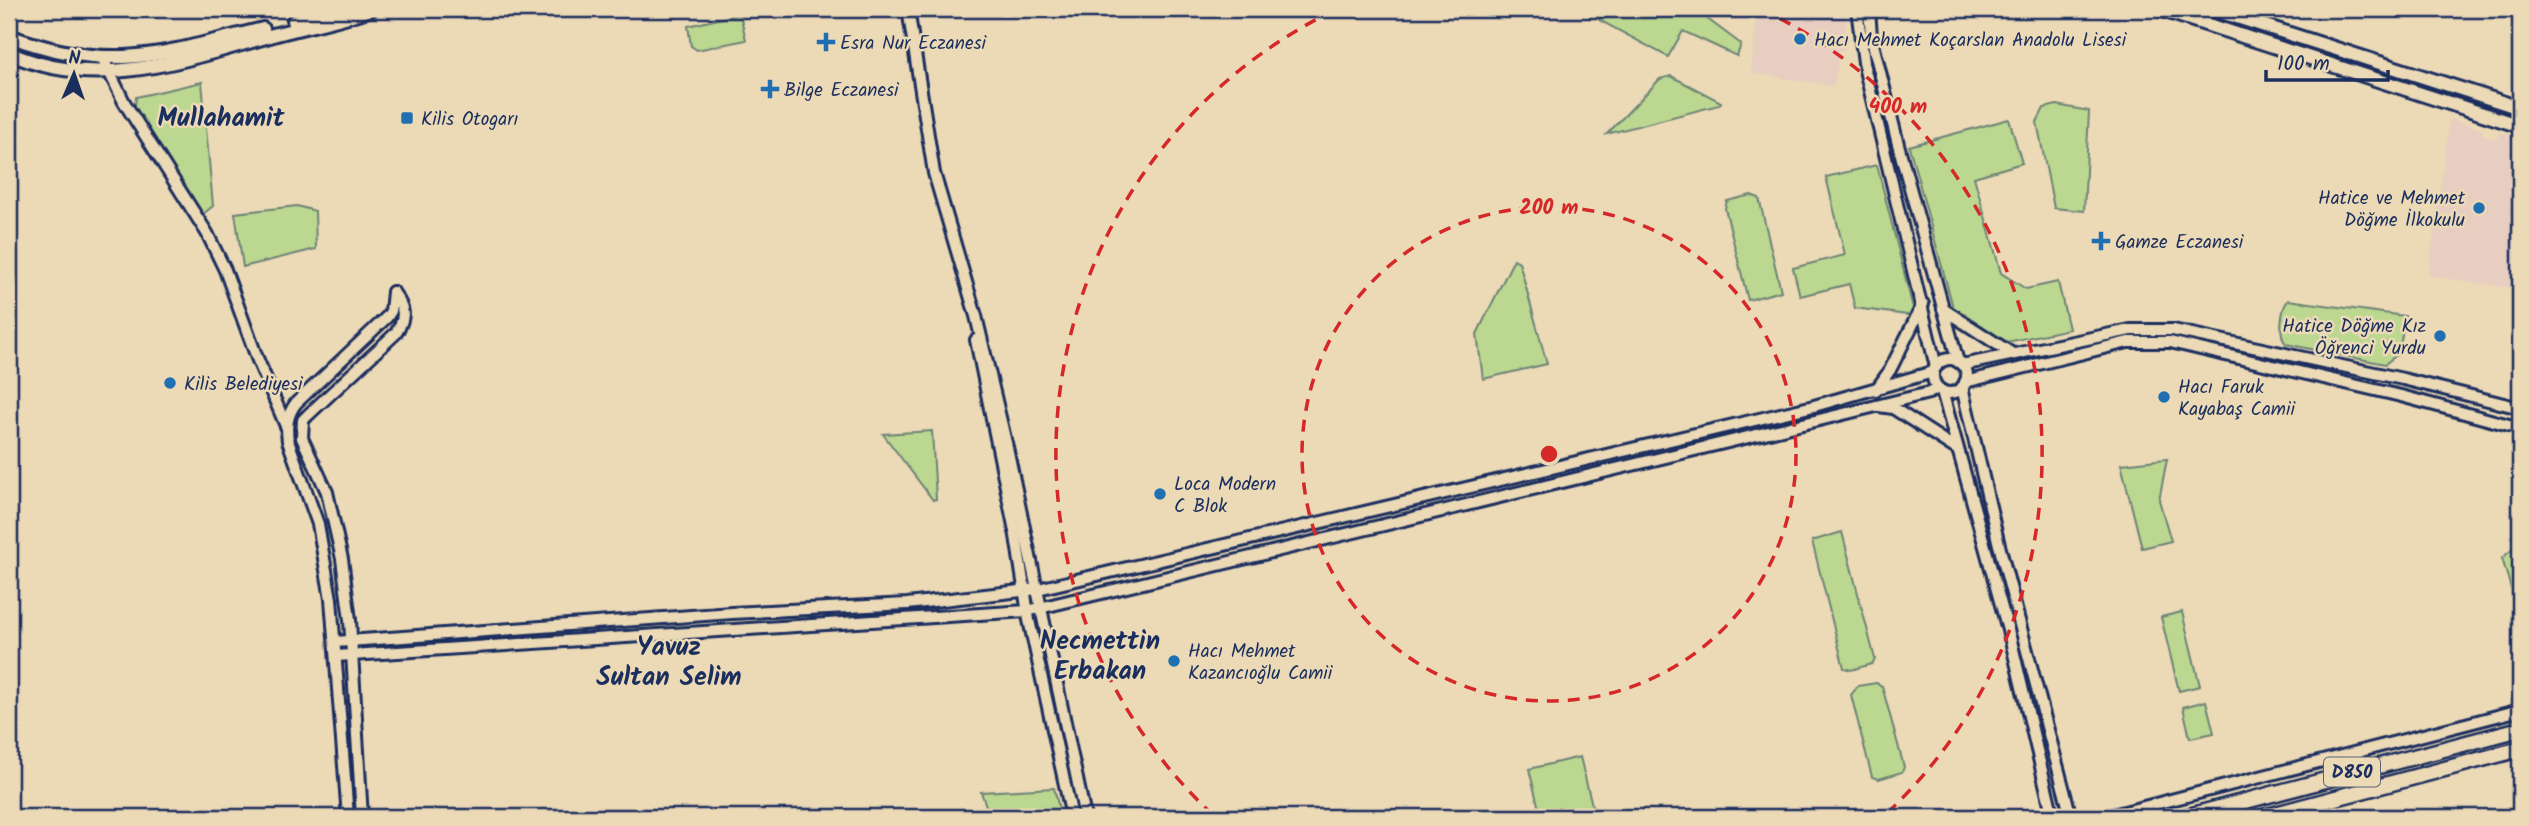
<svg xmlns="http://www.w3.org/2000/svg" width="2529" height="826" font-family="Kalam,sans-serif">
	<rect width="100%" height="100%" fill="#ecd9b6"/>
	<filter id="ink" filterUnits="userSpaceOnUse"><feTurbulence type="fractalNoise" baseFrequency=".0143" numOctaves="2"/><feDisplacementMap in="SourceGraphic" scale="14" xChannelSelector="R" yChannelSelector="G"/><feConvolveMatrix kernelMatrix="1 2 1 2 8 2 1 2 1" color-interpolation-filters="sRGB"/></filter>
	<g filter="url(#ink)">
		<g fill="#e7cec1">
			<path d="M1757,9H1846V51H1839L1834,86L1751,73Z"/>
			<path d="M2450,119L2483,130L2482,135L2496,139L2501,132L2520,138V289L2428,276Z"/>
		</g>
		<g fill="#bcd78f" stroke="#6c8376" stroke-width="2">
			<path d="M1606,9L1650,14L1651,9H1694L1741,44L1737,56L1683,31L1668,57L1599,20Z"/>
			<path d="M740,14L746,40L697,50L691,46L688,26Z"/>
			<path d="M1671,76L1721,102L1719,105L1607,134L1660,79Z"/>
			<path d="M202,82L213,206L203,214L135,107L136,97Z"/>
			<path d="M2057,105L2089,111L2084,211L2054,208L2037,122L2044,108Z"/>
			<path d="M2009,119L2022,163L1974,177L2001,273L2026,289L2058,282L2069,329L2007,342L1953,307L1909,146Z"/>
			<path d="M1877,165L1915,316L1855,308L1849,284L1800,296L1793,268L1845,255L1826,177Z"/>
			<path d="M1751,195L1759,198L1781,291L1748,300L1725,208L1727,201Z"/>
			<path d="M297,206L315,211L316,249L243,267L235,213Z"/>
			<path d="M1514,259L1519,262L1547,364L1483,379L1477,334Z"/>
			<path d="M2288,300L2405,316L2399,353L2385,364L2286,344C2278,335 2281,309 2288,300Z"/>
			<path d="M932,431L936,499L933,500L883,434Z"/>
			<path d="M2167,459L2159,500L2171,541L2142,548L2121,464Z"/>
			<path d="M1842,532L1875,659L1872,664L1851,670L1844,668L1812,541Z"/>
			<path d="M2514,548L2520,549V619L2502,558Z"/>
			<path d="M2182,612L2200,686L2179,691L2161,617Z"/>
			<path d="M1876,683L1882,686L1904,767L1902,772L1879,779L1872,777L1851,695L1858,686Z"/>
			<path d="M2206,701L2214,733L2190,738L2183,707Z"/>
			<path d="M1580,757L1595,817H1541L1529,769Z"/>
			<path d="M1054,788L1061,817H990L981,792Z"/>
		</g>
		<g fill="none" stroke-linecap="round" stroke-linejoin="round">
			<defs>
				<g id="tertiary">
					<path d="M908,9L934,173L976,316L1007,447L1085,817"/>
					<path d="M1857,9L1865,70L1936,367"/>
					<path d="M1869,9L1871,36L1898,144L1958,362"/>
					<path d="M103,59L124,102L207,233L225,270L257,358L286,426"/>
					<path d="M1943,309L2011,353"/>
					<path d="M976,340L1016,536L1029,620L1072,817"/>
					<circle cx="1950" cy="376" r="17"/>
					<path d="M1962,365L2130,330H2173L2403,379L2520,408"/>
					<path d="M1965,382L2128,342H2170L2401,396L2520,428"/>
					<path d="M1962,387L1999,545L2071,817"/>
					<path d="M1876,390L1890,370L1923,304"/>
					<path d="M1942,391L2011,641L2053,817"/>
					<path d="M1879,406L1893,408L1958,450"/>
					<path d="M335,642L732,613L907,604L1038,589L1814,406L1933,372"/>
					<path d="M336,656L1027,611L1819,420L1929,393L1938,388"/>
					<path d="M348,817L331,599L318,524L288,441C286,426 287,415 296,403L387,317L391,311L393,292"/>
					<path d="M362,817L350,620L342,559L327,492L302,438L303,420L308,415L396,333C407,316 404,307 393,292"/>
					<path d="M2105,817L2520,710"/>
				</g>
				<g id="secondary">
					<path d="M2159,9L2520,126"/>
					<path d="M2212,9L2520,108"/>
					<path d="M294,21L334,9"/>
					<path d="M9,36C111,74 162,54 263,29"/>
					<path d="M9,53C97,93 187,59 273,35C306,26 339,20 371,9"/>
				</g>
				<g id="trunk">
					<path d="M2185,817L2520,729"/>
					<path d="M2264,817L2520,749"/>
				</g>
			</defs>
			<use href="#tertiary" stroke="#1b2f5e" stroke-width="16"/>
			<use href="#secondary" stroke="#1b2f5e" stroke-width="18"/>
			<use href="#trunk" stroke="#1b2f5e" stroke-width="19"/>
			<use href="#tertiary" stroke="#ecd9b6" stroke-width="10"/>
			<use href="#secondary" stroke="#ecd9b6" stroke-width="12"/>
			<use href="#trunk" stroke="#ecd9b6" stroke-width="14"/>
		</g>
	</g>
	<g fill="none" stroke="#d62828" stroke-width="3.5" stroke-dasharray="12 9">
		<circle cx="1549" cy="454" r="247"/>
		<path d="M1213 815A493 493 0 0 1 1337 9M1761 9A493 493 0 0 1 1885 815"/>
	</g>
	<g fill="#1f6fb2" stroke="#ecd9b6" stroke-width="2.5">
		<circle cx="1800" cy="39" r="7"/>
		<path d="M822.5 31.5h7v7h7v7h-7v7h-7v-7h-7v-7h7z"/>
		<path d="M766.5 78.5h7v7h7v7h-7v7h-7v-7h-7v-7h7z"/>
		<rect x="400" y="111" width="14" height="14" rx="3.5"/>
		<circle cx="2479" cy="208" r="7"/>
		<path d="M2097.5 230.5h7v7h7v7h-7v7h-7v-7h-7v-7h7z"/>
		<circle cx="2440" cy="336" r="7"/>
		<circle cx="170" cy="383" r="7"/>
		<circle cx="2164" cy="397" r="7"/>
		<circle cx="1160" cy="494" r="7"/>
		<circle cx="1174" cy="661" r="7"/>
	</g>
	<g text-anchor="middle" stroke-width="5" stroke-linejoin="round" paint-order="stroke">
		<rect fill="#ecd9b6" stroke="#5a6278" stroke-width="2" x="2324" y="757.5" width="56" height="29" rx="5"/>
		<g font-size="18" font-weight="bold" fill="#1b2f5e">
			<text x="2352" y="778">D850</text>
		</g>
		<g font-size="19" fill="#1b2f5e" stroke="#ecd9b6" text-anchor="start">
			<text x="1814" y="46">Hacı Mehmet Koçarslan Anadolu Lisesi</text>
			<text x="840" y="49">Esra Nur Eczanesi</text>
			<text x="784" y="96">Bilge Eczanesi</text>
			<text x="421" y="125">Kilis Otogarı</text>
			<text x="2465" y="204" text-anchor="end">Hatice ve Mehmet<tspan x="2465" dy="22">Döğme İlkokulu</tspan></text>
			<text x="2115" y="248">Gamze Eczanesi</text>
			<text x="2426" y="332" text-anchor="end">Hatice Döğme Kız<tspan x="2426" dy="22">Öğrenci Yurdu</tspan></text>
			<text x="184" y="390">Kilis Belediyesi</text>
			<text x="2178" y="393">Hacı Faruk<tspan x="2178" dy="22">Kayabaş Camii</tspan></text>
			<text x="1174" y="490">Loca Modern<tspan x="1174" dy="22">C Blok</tspan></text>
			<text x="1188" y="657">Hacı Mehmet<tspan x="1188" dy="22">Kazancıoğlu Camii</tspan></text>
		</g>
		<g font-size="26" font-weight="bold" fill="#1b2f5e" stroke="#ecd9b6">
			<text x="221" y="126">Mullahamit</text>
			<text x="1100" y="649">Necmettin<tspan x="1100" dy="30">Erbakan</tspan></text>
			<text x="669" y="655">Yavuz<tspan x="669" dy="30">Sultan Selim</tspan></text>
		</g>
	</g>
	<circle cx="1549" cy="454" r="10" fill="#d62828" stroke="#ecd9b6" stroke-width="3.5"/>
	<g font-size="21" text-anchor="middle" font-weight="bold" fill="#d62828" stroke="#ecd9b6" stroke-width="5" stroke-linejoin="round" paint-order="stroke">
		<text x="1898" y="113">400 m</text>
		<text x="1549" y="214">200 m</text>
	</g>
	<rect width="2529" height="826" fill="none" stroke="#ecd9b6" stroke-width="35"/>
	<rect x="18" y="18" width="2494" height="791" fill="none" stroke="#1b2f5e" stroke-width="2.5" filter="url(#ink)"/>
	<g transform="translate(74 74) rotate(2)" stroke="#ecd9b6" stroke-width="5" paint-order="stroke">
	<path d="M0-5L12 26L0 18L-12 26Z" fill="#1b2f5e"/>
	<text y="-10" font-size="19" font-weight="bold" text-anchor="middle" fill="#1b2f5e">N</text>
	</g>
	<path d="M2266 70v10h122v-10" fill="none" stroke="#1b2f5e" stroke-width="3.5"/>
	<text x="2277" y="70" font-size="21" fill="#1b2f5e" stroke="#ecd9b6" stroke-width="5" paint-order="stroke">100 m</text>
</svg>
